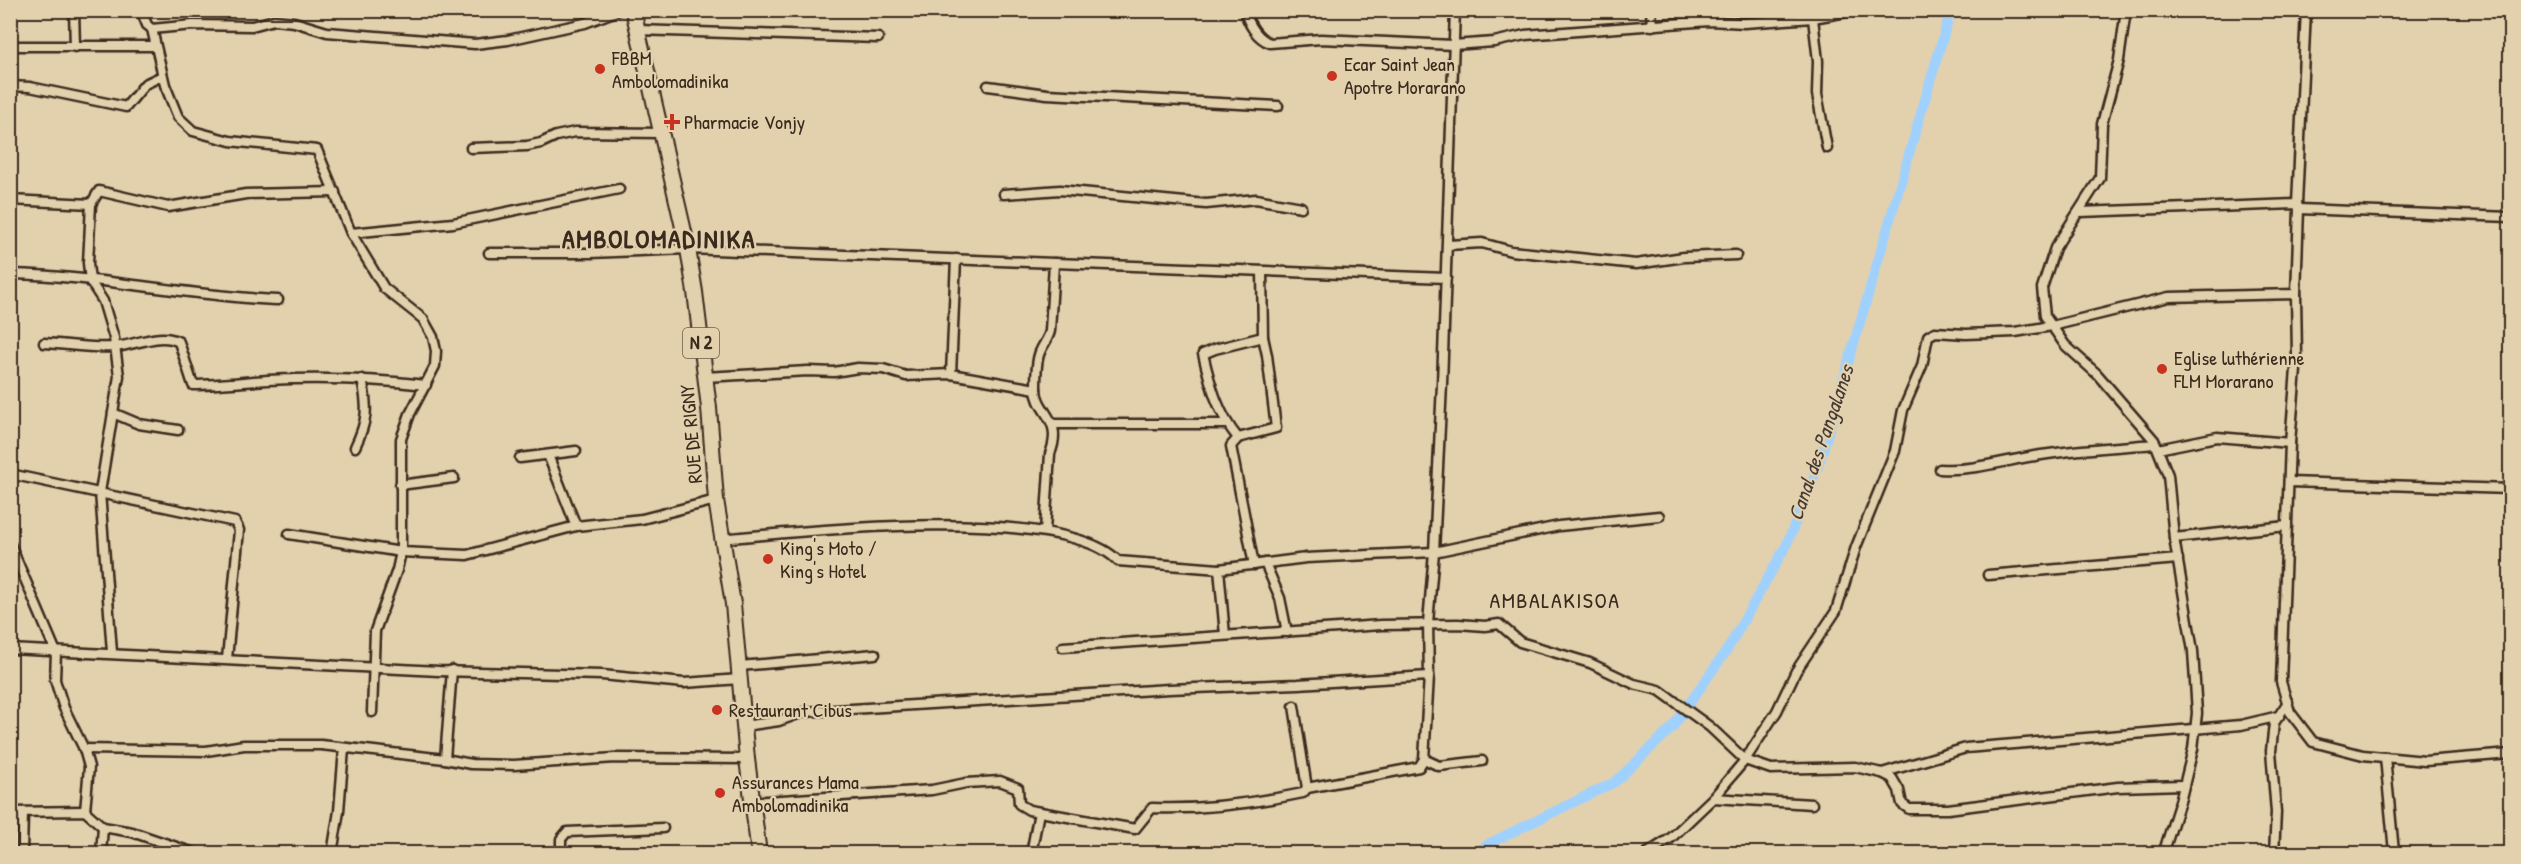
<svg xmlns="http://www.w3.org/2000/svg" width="2521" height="864" font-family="'Patrick Hand',sans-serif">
	<rect width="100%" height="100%" fill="#e3d1ae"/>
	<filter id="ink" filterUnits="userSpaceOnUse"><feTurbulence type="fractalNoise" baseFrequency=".0167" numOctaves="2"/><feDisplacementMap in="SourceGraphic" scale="12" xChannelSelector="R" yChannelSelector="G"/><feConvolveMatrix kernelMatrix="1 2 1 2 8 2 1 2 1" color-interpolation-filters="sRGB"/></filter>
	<g filter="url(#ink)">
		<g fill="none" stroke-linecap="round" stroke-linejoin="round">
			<path stroke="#788ea4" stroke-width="3" d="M1490,843L1497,854"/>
			<path stroke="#a0d1fd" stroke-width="10" d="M1474,854L1490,843L1615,782L1672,728L1727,650L1786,546L1818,467L1951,10"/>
			<defs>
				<g id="street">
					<path d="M74,10L75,47"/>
					<path d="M141,10L147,25L152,29L165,85L178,117L193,131L230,141L317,150L351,233L384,288L423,319L433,337L436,351L435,366L410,414L401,439V552L397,570L375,631L372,712"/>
					<path d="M1244,10C1249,24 1256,38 1270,43L1321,39L1453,45L1494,42L1525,35L1709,21L1744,23L1813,18L1858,10"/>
					<path d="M1651,10L1652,26"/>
					<path d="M1812,10L1818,61L1817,94L1827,148"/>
					<path d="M2126,10L2119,60L2102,124L2100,178L2055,248L2042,288L2045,316L2065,345L2097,374L2154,440L2168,475L2174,538L2193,651L2197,713L2193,749L2181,798L2163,854"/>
					<path d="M2306,10L2297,204L2299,209L2296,294L2297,357L2290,443L2281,682L2290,712L2313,742L2363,755L2425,761L2510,754"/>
					<path d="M152,29L193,25L252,26L274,20L294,22L327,32L475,44L508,40L585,23L619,10"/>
					<path d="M638,30L878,38"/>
					<path d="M10,46H154"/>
					<path d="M10,86L30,87L126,107L145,84L162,76"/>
					<path d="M988,86L1047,94L1278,106"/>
					<path d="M471,148L527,146L541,143L556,136L575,132L662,133"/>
					<path d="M1004,194L1060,190L1206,204L1256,199L1301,207"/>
					<path d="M10,200L91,204"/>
					<path d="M2299,209L2510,217"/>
					<path d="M2080,212L2297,204"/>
					<path d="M351,233L453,223L619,189"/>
					<path d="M1448,245L1482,243L1511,251L1636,264L1684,257L1736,255"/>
					<path d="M489,253H590L688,249L1446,278"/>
					<path d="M10,274C100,276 188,296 278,300"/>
					<path d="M44,343C66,344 92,349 114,347C134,346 160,331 179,342L193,385C227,385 260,379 293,379C338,378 382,380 426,385"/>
					<path d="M951,374L956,259"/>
					<path d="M705,377L808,371L834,372L858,368L883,369L906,376L951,374L1036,389"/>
					<path d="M113,413L139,424L178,430"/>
					<path d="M1053,424H1226"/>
					<path d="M1238,438C1218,414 1210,384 1203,354L1215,349L1263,337"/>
					<path d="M355,447C368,420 368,408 362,379"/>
					<path d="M2158,449L2217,437L2290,443"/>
					<path d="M548,455L576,526"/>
					<path d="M520,458L576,451"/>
					<path d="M1940,469C1975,471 2006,460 2041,455C2079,449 2117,447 2156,444"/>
					<path d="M10,474L235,522L239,530L227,659"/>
					<path d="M2289,482L2510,489"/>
					<path d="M400,485L454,478"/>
					<path d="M1045,531L1050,454C1064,419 1037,413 1036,389C1036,379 1036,361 1040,352C1043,344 1048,340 1050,331L1054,263"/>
					<path d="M289,534L401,552L467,555L576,526L642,519L716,500"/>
					<path d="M2174,538L2287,526"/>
					<path d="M721,539C801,531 1063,503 1118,561L1219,569L1306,558L1434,552L1559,526L1659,516"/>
					<path d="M10,544L56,652L55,680L64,708L84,749L89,767L85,811"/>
					<path d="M1265,563L1280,598L1287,632"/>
					<path d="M1254,565L1231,446L1238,438L1276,428L1267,355L1263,337L1262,271"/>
					<path d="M1219,569L1225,635"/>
					<path d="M1988,575L2178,559"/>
					<path d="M1063,647L1381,625L1458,624L1485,626L1499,624L1520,642L1590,663L1634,684L1659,690L1710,727L1745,760L1771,769L1855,767L1882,773L1892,778L1899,790L1902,804L1909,809H1948L2118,787L2183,785"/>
					<path d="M10,649L439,671L602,675L684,683L740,679"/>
					<path d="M112,652L100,492L119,376L114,338L103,301L90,281L88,263L91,204L99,191L168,207L246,194L335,192"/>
					<path d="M740,666L875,654"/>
					<path d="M1294,706L1307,788"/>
					<path d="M744,726L779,721L804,712L1169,689L1298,684L1429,676"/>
					<path d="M84,749L206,751L244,745H321L445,759L471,764L514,765L615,758L747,759"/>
					<path d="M2385,757L2394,852L2420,854"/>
					<path d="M445,759L452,670"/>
					<path d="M1424,759L1439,766L1482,761"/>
					<path d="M1882,773L1966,748L2241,725L2279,716"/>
					<path d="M1713,798L1812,804"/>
					<path d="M753,802L932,790L966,783L1000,781L1018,788L1019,804L1029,810L1135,829L1152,808C1202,810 1255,803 1303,793L1307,788L1419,767L1424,759L1429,676L1428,623L1434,552L1442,384L1455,10"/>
					<path d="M10,812L85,811L103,827L132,832L197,854"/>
					<path d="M22,854L23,813"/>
					<path d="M101,854L103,827"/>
					<path d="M332,854L339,811L344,749"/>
					<path d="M561,854V839L567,832L663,828"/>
					<path d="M1031,854L1039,812"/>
					<path d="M1646,854L1671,838L1713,798L1745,760L1777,711L1796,671L1836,611L1856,547L1895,451L1903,410L1922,366L1928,336L1935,332L1966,334L2015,332L2052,326L2169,297L2296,294"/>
					<path d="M2274,854L2276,812L2271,751L2274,723L2288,702"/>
				</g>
				<path id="primary" d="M633,10L688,249L695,292L709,408L716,500L733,604L747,759L759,854"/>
			</defs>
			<use href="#street" stroke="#3b2a1e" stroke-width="13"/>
			<use href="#primary" stroke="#3b2a1e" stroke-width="18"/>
			<use href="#street" stroke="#e3d1ae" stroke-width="8"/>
			<use href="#primary" stroke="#e3d1ae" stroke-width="14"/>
		</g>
	</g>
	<g fill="#c8321e" stroke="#e3d1ae" stroke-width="2">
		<circle cx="600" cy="69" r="6"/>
		<circle cx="1332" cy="76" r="6"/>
		<path d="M669 113h6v6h6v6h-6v6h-6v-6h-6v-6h6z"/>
		<circle cx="2162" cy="369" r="6"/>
		<circle cx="768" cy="559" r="6"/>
		<circle cx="717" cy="710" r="6"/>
		<circle cx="720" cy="793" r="6"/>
	</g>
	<g text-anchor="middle" stroke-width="4.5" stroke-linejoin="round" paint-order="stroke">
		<rect fill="#e3d1ae" stroke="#6d5c49" stroke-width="1.5" x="683" y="328" width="36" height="30" rx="4.5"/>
		<g font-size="18" font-weight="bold" fill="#3b2a1e">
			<text x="701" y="349">N 2</text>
		</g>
		<g font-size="20" fill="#3b2a1e" stroke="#e3d1ae" text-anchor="start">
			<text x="612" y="65">FBBM<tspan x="612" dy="23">Ambolomadinika</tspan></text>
			<text x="1344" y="71">Ecar Saint Jean<tspan x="1344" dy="23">Apotre Morarano</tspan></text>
			<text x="684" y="129">Pharmacie Vonjy</text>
			<text x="2174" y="365">Eglise luthérienne<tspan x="2174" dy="23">FLM Morarano</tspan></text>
			<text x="780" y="555">King's Moto /<tspan x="780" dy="23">King's Hotel</tspan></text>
			<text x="729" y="717">Restaurant Cibus</text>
			<text x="732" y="789">Assurances Mama<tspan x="732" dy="23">Ambolomadinika</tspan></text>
		</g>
		<g font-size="20" fill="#3b2a1e" stroke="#e3d1ae">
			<text transform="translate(691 434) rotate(-95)" y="7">RUE DE RIGNY</text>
		</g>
		<g font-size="21" font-style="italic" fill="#453b34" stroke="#e3d1ae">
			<text transform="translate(1821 443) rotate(-71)" y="7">Canal des Pangalanes</text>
		</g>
		<g font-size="22" letter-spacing="1.5" fill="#3b2a1e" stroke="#e3d1ae">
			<text x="1555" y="608">AMBALAKISOA</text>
		</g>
		<g font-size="26" font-weight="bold" letter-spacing="1.5" fill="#3b2a1e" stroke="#e3d1ae">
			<text x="659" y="248">AMBOLOMADINIKA</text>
		</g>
	</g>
	<rect width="2521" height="864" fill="none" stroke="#e3d1ae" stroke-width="36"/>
	<rect x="18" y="18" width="2485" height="828" fill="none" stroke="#3b2a1e" stroke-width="2" filter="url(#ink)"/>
</svg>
